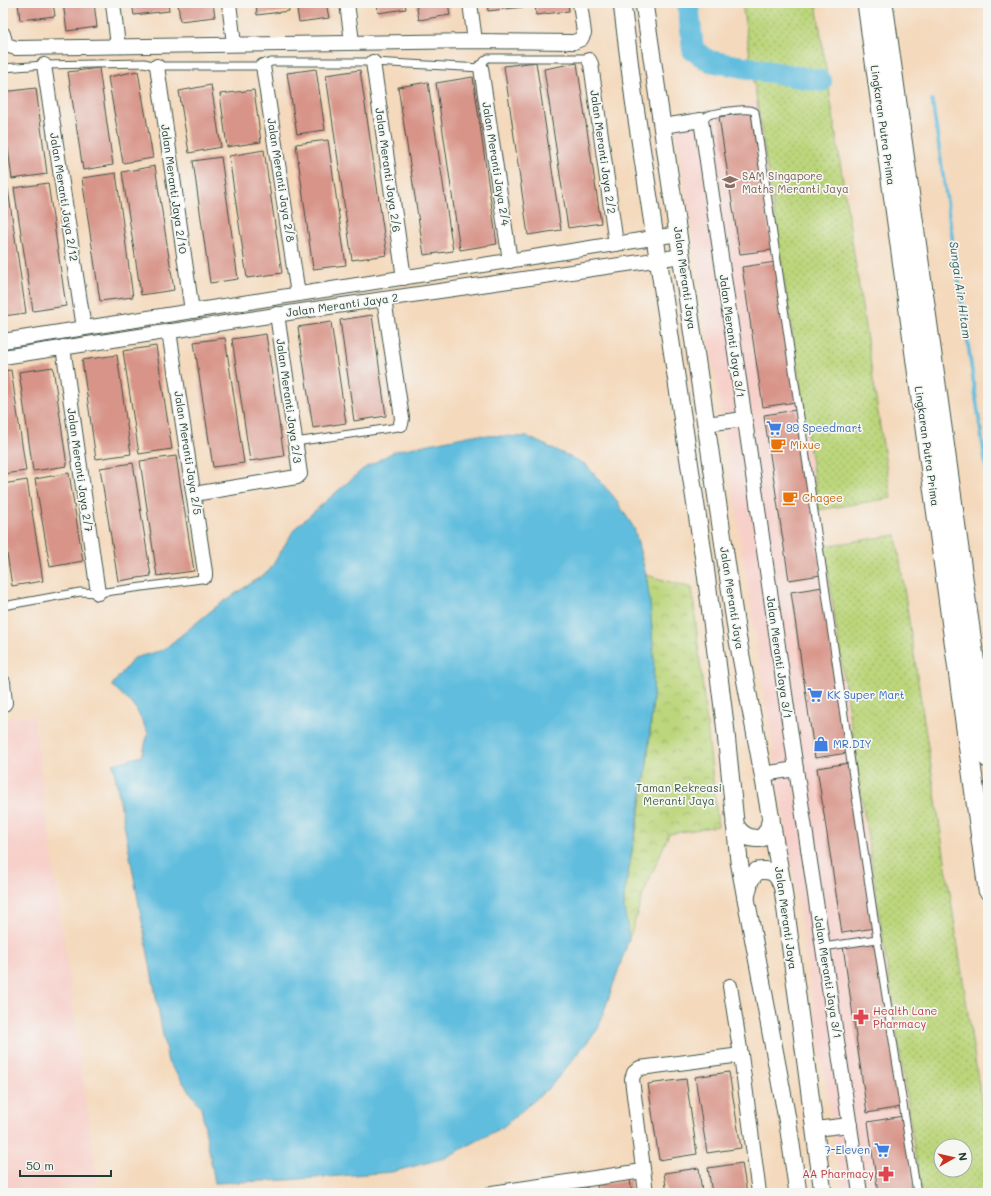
<svg xmlns="http://www.w3.org/2000/svg" width="991" height="1196" font-family="Mali,sans-serif">
	<defs>
		<pattern id="grass-dots" width="8" height="8" patternUnits="userSpaceOnUse"><rect width="8" height="8" fill="#bcd67b"/><path d="M2 2h.1M6 6h.1" fill="none" stroke="#98af66" stroke-width="1.8" stroke-linecap="round"/></pattern>
		<pattern id="park-crowns" width="20" height="18" patternUnits="userSpaceOnUse"><rect width="20" height="18" fill="#bcd67b"/><path d="M2 6a3 3 0 1 1 6 0M12 15a3 3 0 1 1 6 0" fill="none" stroke="#98af66"/></pattern>
	</defs>
	<rect width="100%" height="100%" fill="#f6f6f2"/>
	<filter id="ink" filterUnits="userSpaceOnUse"><feTurbulence type="fractalNoise" baseFrequency=".025" numOctaves="2"/><feDisplacementMap in="SourceGraphic" scale="8" xChannelSelector="R" yChannelSelector="G"/><feConvolveMatrix kernelMatrix="1 2 1 2 8 2 1 2 1" color-interpolation-filters="sRGB"/></filter>
	<filter id="wash" filterUnits="userSpaceOnUse"><feTurbulence type="fractalNoise" baseFrequency=".012" numOctaves="4" result="noise"/><feDisplacementMap in="SourceGraphic" scale="16" xChannelSelector="R" yChannelSelector="G"/><feGaussianBlur stdDeviation="0.9" result="paint"/><feColorMatrix in="noise" values="0 0 0 0 0 0 0 0 0 0 0 0 0 0 0 0 0 1.4 0 .05"/><feComposite in="paint" operator="in"/></filter>
	<g filter="url(#wash)">
		<rect width="100%" height="100%" fill="#f4d9bc"/>
		<g fill="#f7d0ca">
			<path d="M757,103L918,1193H843L674,115Z"/>
			<path d="M33,715L97,1183L28,1193H3V719Z"/>
		</g>
		<g fill="url(#grass-dots)" stroke="#6e8a58" fill-rule="evenodd">
			<path d="M742,3H816L891,498L819,510Z"/>
			<path d="M896,535L988,1146V1193H921L824,546ZM941,1146H965V1170H941Z"/>
		</g>
		<path fill="url(#park-crowns)" stroke="#6e8a58" d="M646,575L692,588L718,826L669,834L644,892L629,939L624,907V895C631,854 641,813 646,772C655,705 655,641 646,575Z"/>
		<path fill="#60bdde" stroke="#407d89" d="M473,435L528,437L585,464L614,497L634,528L646,575L650,602L654,657L653,700L646,772L624,895V907L629,939L598,1029L551,1086L503,1127L445,1158L392,1172L287,1180L215,1183L201,1107L168,1062L113,764L142,756L148,733L135,707L112,685L134,658L163,650L217,606L269,571L295,528L363,469L395,451Z"/>
		<g fill="none" stroke-linecap="round" stroke-linejoin="round">
			<path stroke="#60bdde" stroke-width="3.5" d="M932,100L988,480"/>
			<path stroke="#60bdde" stroke-width="22" d="M688,3L693,50L709,61L821,81"/>
		</g>
		<g id="blocks">
			<g fill="#d89489">
				<path d="M18,3H53L55,16L20,20Z"/>
				<path d="M63,3H94L97,27L67,31Z"/>
				<path d="M132,3H168L169,11L134,15Z"/>
				<path d="M178,3H213L215,17L180,21Z"/>
				<path d="M256,3H288L289,11L257,15Z"/>
				<path d="M296,3H326L329,18L299,22Z"/>
				<path d="M377,3H405L406,9L378,13Z"/>
				<path d="M416,3H448L450,15L419,20Z"/>
				<path d="M487,3H522L523,7L488,11Z"/>
				<path d="M535,3H568L569,11L536,15Z"/>
				<path d="M536,62L561,230L528,235L504,66Z"/>
				<path d="M577,63L601,223L568,228L544,69Z"/>
				<path d="M99,68L113,165L83,170L68,72Z"/>
				<path d="M316,69L325,130L297,134L287,73Z"/>
				<path d="M360,70L387,255L352,260L326,75Z"/>
				<path d="M138,71L153,158L123,163L108,77Z"/>
				<path d="M473,77L497,244L460,250L436,83Z"/>
				<path d="M428,82L453,251L424,255L398,87Z"/>
				<path d="M211,85L221,147L189,153L179,91Z"/>
				<path d="M36,88L47,174L12,179L3,111V92Z"/>
				<path d="M254,90L261,142L227,147L220,94Z"/>
				<path d="M751,112L772,250L740,254L719,117Z"/>
				<path d="M328,140L346,265L313,269L296,144Z"/>
				<path d="M264,150L282,273L247,278L229,156Z"/>
				<path d="M221,157L238,279L210,283L193,161Z"/>
				<path d="M155,166L174,290L141,295L122,172Z"/>
				<path d="M116,173L133,297L100,301L82,178Z"/>
				<path d="M48,183L66,306L33,311L14,188Z"/>
				<path d="M8,189L26,313L3,316V190Z"/>
				<path d="M776,262L796,402L763,407L742,267Z"/>
				<path d="M372,315L386,416L354,421L340,320Z"/>
				<path d="M331,322L346,423L313,428L298,327Z"/>
				<path d="M266,334L284,456L250,461L232,339Z"/>
				<path d="M225,338L244,463L213,467L194,342Z"/>
				<path d="M156,346L172,449L139,454L123,351Z"/>
				<path d="M117,355L131,454L96,459L82,360Z"/>
				<path d="M53,367L67,466L33,471L19,372Z"/>
				<path d="M11,370L26,471L3,474V371Z"/>
				<path d="M796,410L821,575L789,580L764,415Z"/>
				<path d="M176,456L194,571L157,576L140,461Z"/>
				<path d="M133,463L151,576L118,581L100,468Z"/>
				<path d="M69,473L83,561L50,567L35,479Z"/>
				<path d="M27,480L43,581L12,586L3,528V484Z"/>
				<path d="M823,587L847,753L815,758L791,592Z"/>
				<path d="M849,763L875,928L842,933L817,768Z"/>
				<path d="M877,941L901,1107L867,1113L843,946Z"/>
				<path d="M729,1072L741,1148L707,1153L695,1077Z"/>
				<path d="M686,1079L697,1154L659,1160L648,1084Z"/>
				<path d="M903,1116L915,1193H878L868,1122Z"/>
				<path d="M742,1163L747,1193H712L708,1168Z"/>
				<path d="M699,1168L702,1193H667L664,1173Z"/>
				<path d="M630,1180L632,1193H598L597,1185Z"/>
				<path d="M586,1186L588,1193H548V1192Z"/>
			</g>
		</g>
	</g>
	<g filter="url(#ink)">
		<use href="#blocks" fill-opacity="0" stroke="#3f5448" stroke-width="1"/>
		<g fill="none" stroke-linecap="round" stroke-linejoin="round">
			<defs>
				<g id="service">
					<path d="M3,68L44,65L144,63L157,66H263L271,62H373L481,68L484,61L488,58H585L589,60"/>
					<path d="M701,120C704,118 707,115 712,114C720,112 749,107 755,112L877,939L917,1193"/>
					<path d="M295,442L398,427L401,424"/>
					<path d="M3,606L80,592L98,593L201,579L205,576"/>
					<path d="M823,947L877,939"/>
				</g>
				<g id="minor">
					<path d="M113,3L118,46"/>
					<path d="M229,3L234,44"/>
					<path d="M347,3L352,42"/>
					<path d="M470,3L475,41"/>
					<path d="M3,34L6,45L16,48L475,41L574,42L581,39L584,33L580,3"/>
					<path d="M589,60L591,64L616,244"/>
					<path d="M373,62L404,278"/>
					<path d="M44,65L84,328"/>
					<path d="M157,66L192,311"/>
					<path d="M263,66L298,294"/>
					<path d="M481,68L510,261"/>
					<path d="M663,126L701,120L796,769L860,1193"/>
					<path d="M384,299L402,418L401,424"/>
					<path d="M169,331L205,572V576"/>
					<path d="M3,341L678,234"/>
					<path d="M63,347L98,593"/>
					<path d="M3,357L308,310L682,256"/>
					<path d="M706,424L744,419"/>
					<path d="M194,494L297,477L300,474L277,314"/>
					<path d="M3,682L5,703L3,705"/>
					<path d="M763,774L796,769"/>
					<path d="M730,986L741,1055"/>
					<path d="M815,1129L850,1125"/>
					<path d="M492,1193L643,1171"/>
					<path d="M646,1193L632,1079L634,1073L640,1068L741,1055L759,1193"/>
				</g>
				<g id="tertiary">
					<path d="M622,3L634,100L705,566L725,724L739,861L788,1124L798,1193"/>
					<path d="M644,3L737,635L763,774L783,889L823,1193"/>
					<path d="M735,825C742,835 749,840 762,838L768,830L771,818"/>
					<path d="M746,897L750,880L757,871C771,869 777,872 782,886"/>
				</g>
				<g id="secondary">
					<path d="M867,3L988,890"/>
					<path d="M883,3L988,758"/>
				</g>
			</defs>
			<use href="#service" stroke="#3f5448" stroke-width="9"/>
			<use href="#minor" stroke="#3f5448" stroke-width="16"/>
			<use href="#tertiary" stroke="#3f5448" stroke-width="19"/>
			<use href="#secondary" stroke="#3f5448" stroke-width="21"/>
			<use href="#service" stroke="#fff" stroke-width="7"/>
			<use href="#minor" stroke="#fff" stroke-width="14"/>
			<use href="#tertiary" stroke="#fff" stroke-width="17"/>
			<use href="#secondary" stroke="#fff" stroke-width="19"/>
		</g>
	</g>
	<defs>
		<symbol id="school-bare" viewBox="-9 -9 18 18"><path d="M0-5L7-2L0 1L-7-2ZM-4 1L0 2.5L4 1V4Q0 6-4 4Z" fill="#8d6e63" stroke="#f6f6f2" stroke-width="2.5" paint-order="stroke"/></symbol>
		<symbol id="supermarket-bare" viewBox="-9 -9 18 18"><path d="M-6-5.5h2.5l.6 2H6L4.5 2H-2.5L-4.4-4H-6ZM-1.5 3.2a1.3 1.3 0 1 0 .1 0ZM3 3.2a1.3 1.3 0 1 0 .1 0Z" fill="#3f7fe0" stroke="#f6f6f2" stroke-width="2.5" paint-order="stroke"/></symbol>
		<symbol id="cafe-bare" viewBox="-9 -9 18 18"><path d="M-5.5-4.5H6V0H3Q3 3.5 0 3.5H-2.5Q-5.5 3.5-5.5 0ZM3-3.2v2h1.7v-2ZM-6 4.5H4V6H-6Z" fill="#e8710a" stroke="#f6f6f2" stroke-width="2.5" paint-order="stroke"/></symbol>
		<symbol id="shop-bare" viewBox="-9 -9 18 18"><path d="M-5-2.5h2.3a2.7 3.5 0 0 1 5.4 0H5L5.5 6h-11ZM-1.5-2.5h3a1.5 2.3 0 0 0-3 0Z" fill="#3f7fe0" stroke="#f6f6f2" stroke-width="2.5" paint-order="stroke"/></symbol>
		<symbol id="pharmacy-bare" viewBox="-9 -9 18 18"><path d="M-2-6h4v4h4v4h-4v4h-4v-4h-4v-4h4Z" fill="#e0444e" stroke="#f6f6f2" stroke-width="2.5" paint-order="stroke"/></symbol>
	</defs>
	<g fill-rule="evenodd">
		<use href="#school-bare" x="719" y="171" width="22" height="22"/>
		<use href="#supermarket-bare" x="763" y="417" width="22" height="22"/>
		<use href="#cafe-bare" x="767" y="434" width="22" height="22"/>
		<use href="#cafe-bare" x="779" y="487" width="22" height="22"/>
		<use href="#supermarket-bare" x="804" y="684" width="22" height="22"/>
		<use href="#shop-bare" x="810" y="733" width="22" height="22"/>
		<use href="#pharmacy-bare" x="850" y="1006" width="22" height="22"/>
		<use href="#supermarket-bare" x="871" y="1139" width="22" height="22"/>
		<use href="#pharmacy-bare" x="875" y="1163" width="22" height="22"/>
	</g>
	<g text-anchor="middle" stroke-width="3.5" stroke-linejoin="round" paint-order="stroke">
		<g font-size="11" fill="#1f3d34" stroke="#f6f6f2">
			<text transform="translate(883 125) rotate(82)" y="4">Lingkaran Putra Prima</text>
			<text transform="translate(603 152) rotate(82)" y="4">Jalan Meranti Jaya 2/2</text>
			<text transform="translate(496 164) rotate(81)" y="4">Jalan Meranti Jaya 2/4</text>
			<text transform="translate(388 170) rotate(82)" y="4">Jalan Meranti Jaya 2/6</text>
			<text transform="translate(281 180) rotate(81)" y="4">Jalan Meranti Jaya 2/8</text>
			<text transform="translate(174 189) rotate(82)" y="4">Jalan Meranti Jaya 2/10</text>
			<text transform="translate(64 197) rotate(81)" y="4">Jalan Meranti Jaya 2/12</text>
			<text transform="translate(685 278) rotate(82)" y="4">Jalan Meranti Jaya</text>
			<text transform="translate(342 305) rotate(-8)" y="4">Jalan Meranti Jaya 2</text>
			<text transform="translate(732 336) rotate(82)" y="4">Jalan Meranti Jaya 3/1</text>
			<text transform="translate(289 401) rotate(82)" y="4">Jalan Meranti Jaya 2/3</text>
			<text transform="translate(927 446) rotate(82)" y="4">Lingkaran Putra Prima</text>
			<text transform="translate(188 453) rotate(81)" y="4">Jalan Meranti Jaya 2/5</text>
			<text transform="translate(80 470) rotate(82)" y="4">Jalan Meranti Jaya 2/7</text>
			<text transform="translate(732 598) rotate(81)" y="4">Jalan Meranti Jaya</text>
			<text transform="translate(779 657) rotate(82)" y="4">Jalan Meranti Jaya 3/1</text>
			<text transform="translate(786 918) rotate(82)" y="4">Jalan Meranti Jaya</text>
			<text transform="translate(828 977) rotate(81)" y="4">Jalan Meranti Jaya 3/1</text>
		</g>
		<g font-size="11" fill="#785e54" stroke="#f6f6f2" text-anchor="start">
			<text x="742" y="180">SAM Singapore<tspan x="742" dy="13">Maths Meranti Jaya</tspan></text>
		</g>
		<g font-size="11" fill="#366cbe" stroke="#f6f6f2" text-anchor="start">
			<text x="786" y="432">99 Speedmart</text>
			<text x="827" y="699">KK Super Mart</text>
			<text x="833" y="748">MR.DIY</text>
			<text x="870" y="1154" text-anchor="end">7-Eleven</text>
		</g>
		<g font-size="11" fill="#c56008" stroke="#f6f6f2" text-anchor="start">
			<text x="790" y="449">Mixue</text>
			<text x="802" y="502">Chagee</text>
		</g>
		<g font-size="11" fill="#3e5c42" stroke="#f6f6f2">
			<text x="679" y="792">Taman Rekreasi<tspan x="679" dy="13">Meranti Jaya</tspan></text>
		</g>
		<g font-size="11" fill="#be3a42" stroke="#f6f6f2" text-anchor="start">
			<text x="873" y="1015">Health Lane<tspan x="873" dy="13">Pharmacy</tspan></text>
			<text x="874" y="1178" text-anchor="end">AA Pharmacy</text>
		</g>
		<g font-size="12" font-style="italic" fill="#2f5d5e" stroke="#f6f6f2">
			<text transform="translate(960 290) rotate(82)" y="4">Sungai Air Hitam</text>
		</g>
	</g>
	<rect width="991" height="1196" fill="none" stroke="#f6f6f2" stroke-width="16"/>
	<g transform="translate(953 1158) rotate(82)"><circle r="19" fill="#f6f6f2" stroke="#a0aca6"/>
	<path d="M0-3L7 15L0 10L-7 15Z" fill="#c8321e"/>
	<text y="-6" font-size="11" font-weight="bold" text-anchor="middle" fill="#1f3d34">N</text>
	</g>
	<path d="M20 1170v6h91v-6" fill="none" stroke="#1f3d34" stroke-width="2"/>
	<text x="26" y="1170" font-size="12" fill="#1f3d34" stroke="#f6f6f2" stroke-width="3" paint-order="stroke">50 m</text>
</svg>
